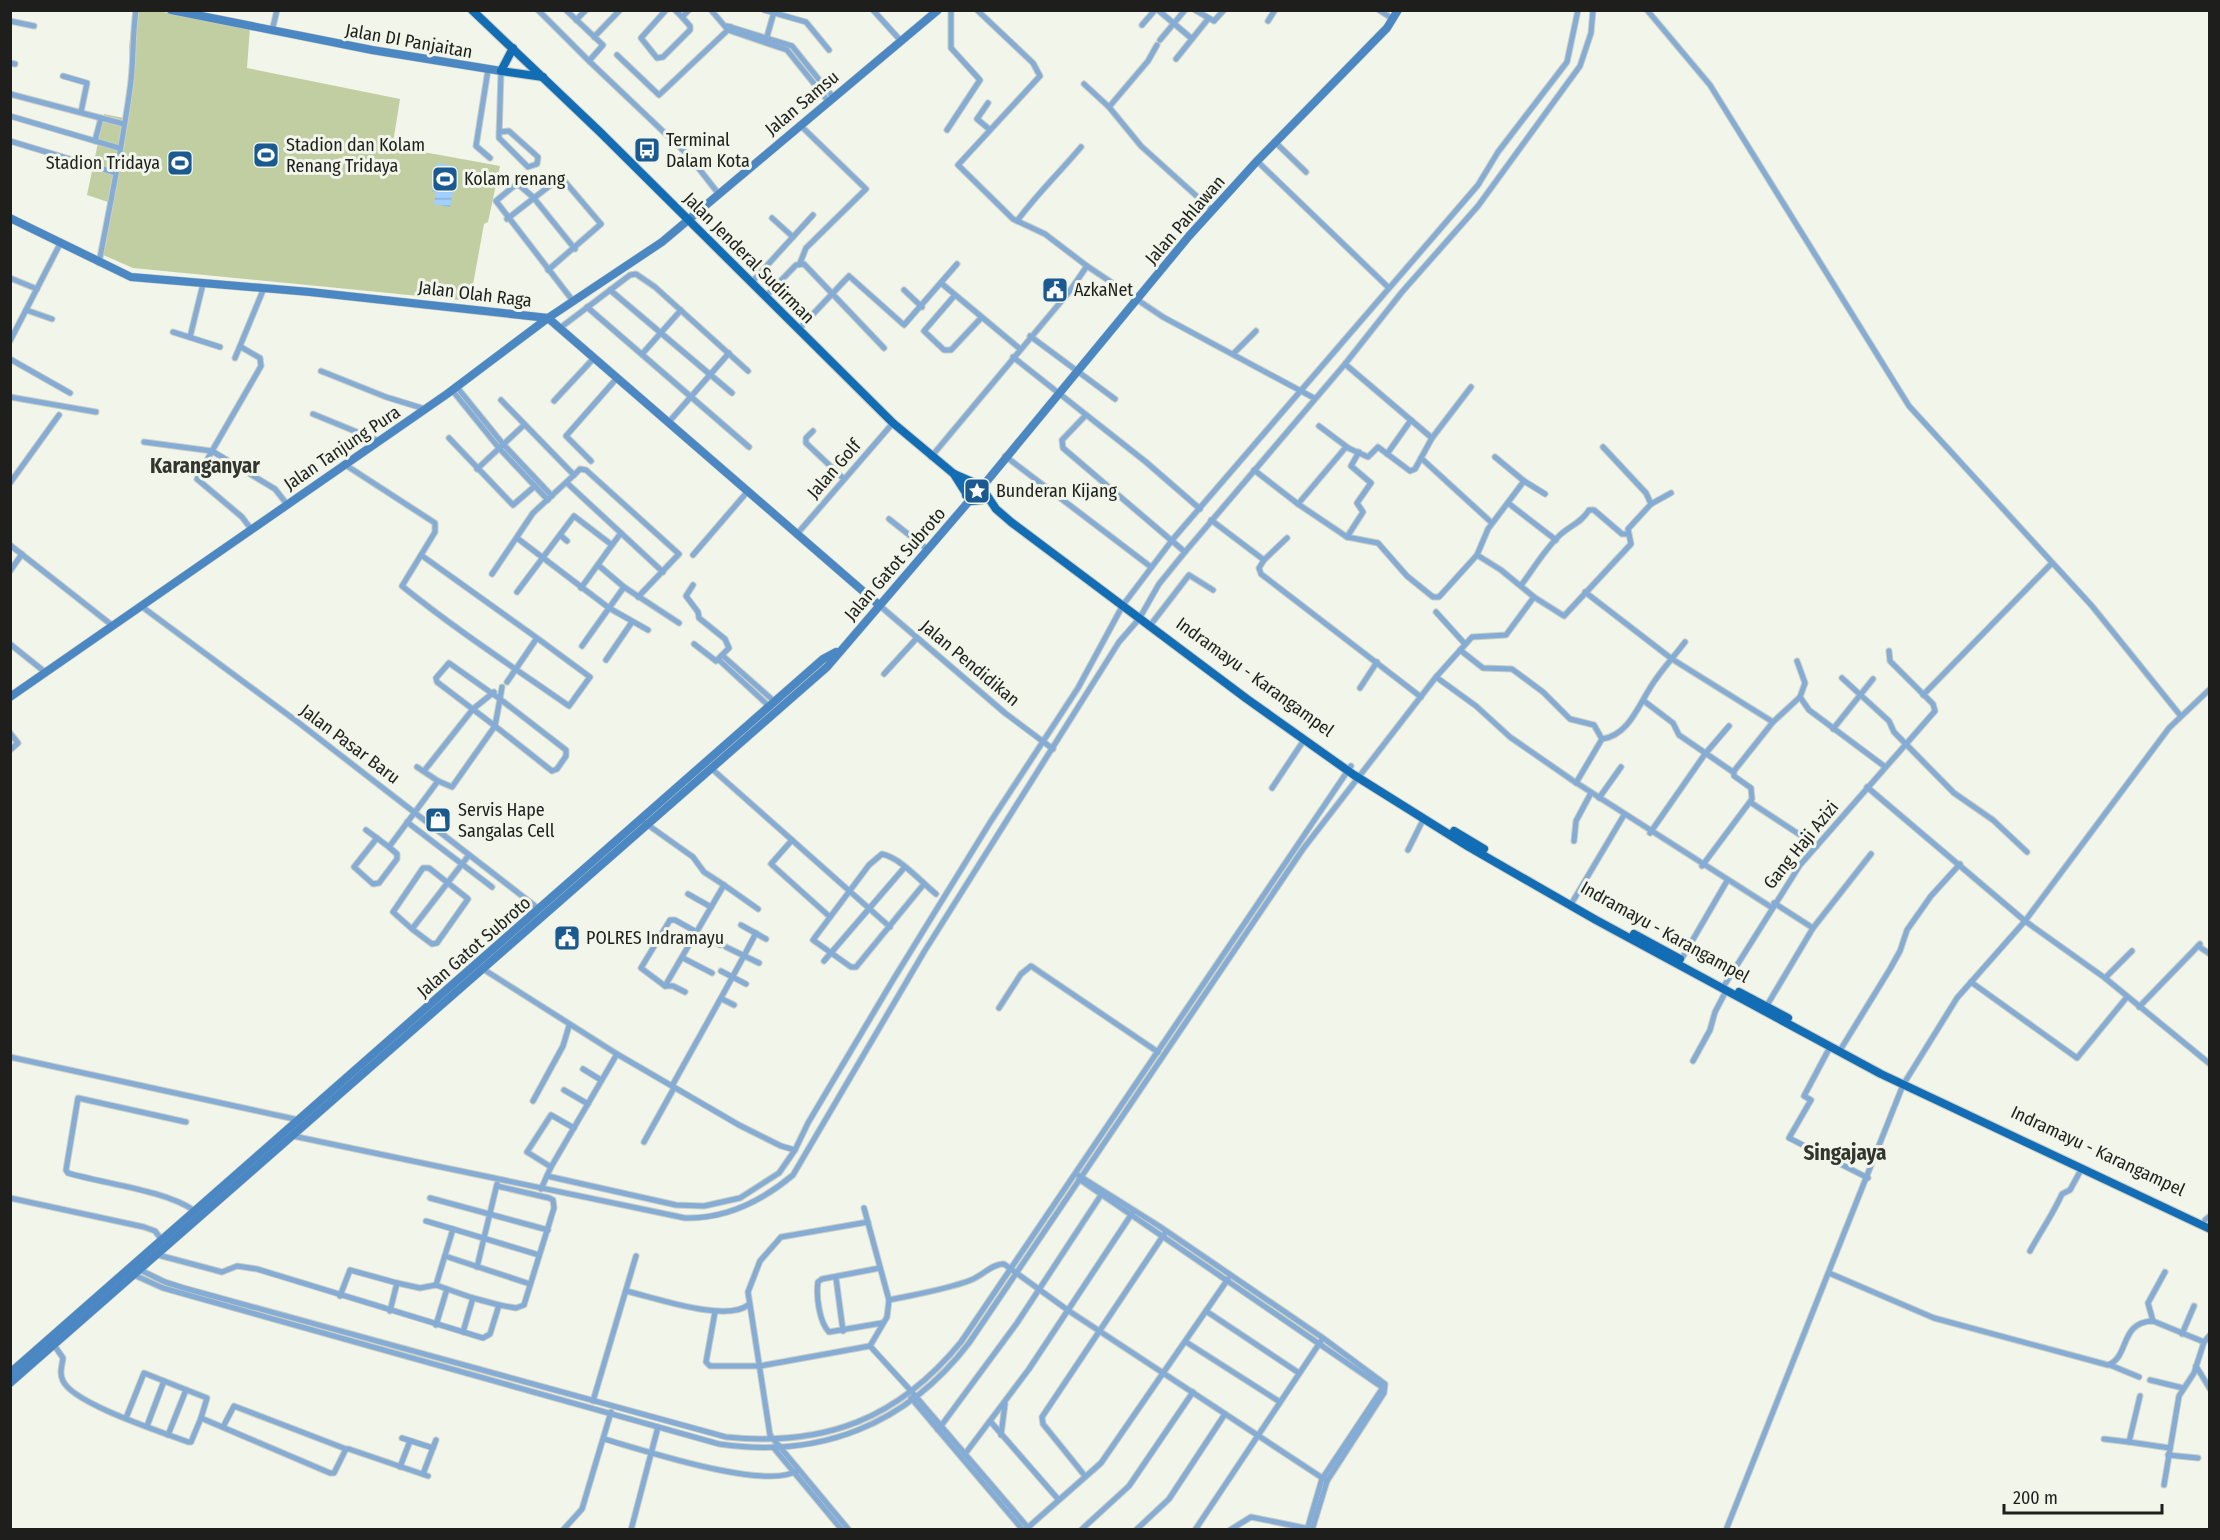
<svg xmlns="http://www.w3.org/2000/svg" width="2220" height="1540" font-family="'Fira Sans Condensed',sans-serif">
	<defs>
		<pattern id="water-rules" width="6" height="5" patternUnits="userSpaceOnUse" patternTransform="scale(1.5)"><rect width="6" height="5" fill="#a1cffe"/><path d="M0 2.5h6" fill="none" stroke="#8ab1d9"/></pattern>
	</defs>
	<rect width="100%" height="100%" fill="#f1f5ea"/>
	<path fill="#c0cea1" d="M133,11H157L250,27L247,68L400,99L393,143L396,147L500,166L488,222L484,224L470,301L133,268L101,254L111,203L87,195L104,114L124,118L131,74L129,48Z"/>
	<path fill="url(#water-rules)" d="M437,163L458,167L450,207L434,204L436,192L432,191Z"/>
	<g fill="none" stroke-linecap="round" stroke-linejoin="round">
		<defs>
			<g id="street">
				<path d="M538,10L589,61L603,45L566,10"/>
				<path d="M666,10L641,38L657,58L663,57L690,30V26L682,17"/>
				<path d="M675,10L682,17L689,10"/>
				<path d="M711,10L728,30L787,50L828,101"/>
				<path d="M764,10L806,22L829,50"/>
				<path d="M873,10L901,41"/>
				<path d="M977,10L1033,63L1040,76L958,165L1013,219L1045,234L1087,266"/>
				<path d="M1158,10L1191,38"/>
				<path d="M1195,10L1214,21L1224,10"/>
				<path d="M1379,10L1393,19"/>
				<path d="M1647,10L1710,85L1909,406L2092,606L2180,715"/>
				<path d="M576,20L586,10"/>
				<path d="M10,21L34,26"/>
				<path d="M1268,21L1275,10"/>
				<path d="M1142,25L1155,10"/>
				<path d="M727,26L792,46L833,97"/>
				<path d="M272,31L277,10"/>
				<path d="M594,37L620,10"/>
				<path d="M766,40L774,12"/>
				<path d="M1160,40L1185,10"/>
				<path d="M617,55L659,95L731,27"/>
				<path d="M1176,59L1208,19"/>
				<path d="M589,61L689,156L718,193"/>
				<path d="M10,63L15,64"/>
				<path d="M488,70L476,146L490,158"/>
				<path d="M63,76L87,83L81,112"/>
				<path d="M1084,84L1109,107L1141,146L1212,210"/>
				<path d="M10,94L101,118L95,141"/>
				<path d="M988,103L977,119L989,129"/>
				<path d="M1109,107L1148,61L1157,45"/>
				<path d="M10,116L119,148"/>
				<path d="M101,118L124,124"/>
				<path d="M800,125L866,189L806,248L800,263"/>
				<path d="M947,130L980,80L951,48V10"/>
				<path d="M499,132L509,131L538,157L537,164L528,167L499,138L501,71"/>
				<path d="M10,141L116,173"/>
				<path d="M1275,142L1306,172"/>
				<path d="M1257,161L1388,287"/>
				<path d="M772,218L793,237"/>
				<path d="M507,219L561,177L601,224L548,270"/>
				<path d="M1017,221C1037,194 1060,172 1081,147"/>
				<path d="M99,263C110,205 122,148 130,89C134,63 132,37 136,10"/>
				<path d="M10,278L37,289"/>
				<path d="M751,283L813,215"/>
				<path d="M941,283L1019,348"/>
				<path d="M610,290L732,393"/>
				<path d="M904,290L922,307"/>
				<path d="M955,295L924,331L944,350H951L981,318"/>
				<path d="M765,297L796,265L804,264L884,348"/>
				<path d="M573,301L496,201L514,186L519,185L533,197L575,249"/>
				<path d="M587,307L749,447"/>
				<path d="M26,310L52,319"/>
				<path d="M560,328L630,275L636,274L655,287L748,371"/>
				<path d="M798,330L849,276L904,325L957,264"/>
				<path d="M173,332L220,347"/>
				<path d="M1030,336L1115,399"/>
				<path d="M190,337L203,284"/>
				<path d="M10,341L61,242"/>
				<path d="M643,353L681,310"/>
				<path d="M1233,354L1256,331"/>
				<path d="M1013,357L1146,462L1200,509"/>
				<path d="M235,358L264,288"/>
				<path d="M10,359L70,393"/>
				<path d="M1345,364L1432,438L1421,458"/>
				<path d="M321,371L386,397L425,409"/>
				<path d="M456,386L503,444L552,496"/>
				<path d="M452,390L499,448L548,500"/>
				<path d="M10,397L96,412"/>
				<path d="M554,401L594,358"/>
				<path d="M313,414L379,441"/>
				<path d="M1086,415L1062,440L1063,448L1185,552"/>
				<path d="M668,423L729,353"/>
				<path d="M1319,426L1347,447"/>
				<path d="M813,431L806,438V443L844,479"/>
				<path d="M449,438L513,505L535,486"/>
				<path d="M1432,438L1471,387"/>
				<path d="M144,442L212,451L261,366L260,358L241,347"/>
				<path d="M1603,447L1646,493L1651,504"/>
				<path d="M1387,454L1411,420"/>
				<path d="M1005,456L1151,567"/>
				<path d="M931,457L1069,292L1087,266L1163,317L1314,398"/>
				<path d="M591,461L566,436L617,378"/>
				<path d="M344,464L435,523V532L421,555"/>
				<path d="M477,469L524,425"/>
				<path d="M1254,470L1298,504"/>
				<path d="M574,475L580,469L586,470L679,554L638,597"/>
				<path d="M1524,481L1545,494"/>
				<path d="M10,483L59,415"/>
				<path d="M567,483L663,572"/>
				<path d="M1508,503L1556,540"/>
				<path d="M889,519L927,549"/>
				<path d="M1211,520L1264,560L1259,568L1261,574L1421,697"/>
				<path d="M1492,523L1421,458L1415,469L1410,471L1378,447L1368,457L1346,447L1298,504L1347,537L1378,543L1407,576L1433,597H1439L1477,555L1488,529L1524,481L1495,457"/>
				<path d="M251,529L242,517L197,479L212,451L275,489L286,503"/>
				<path d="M797,534L893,423"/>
				<path d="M560,535L567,541"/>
				<path d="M1347,537L1363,512L1357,503L1371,483L1351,466L1359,452"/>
				<path d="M517,538L609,608L648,630"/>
				<path d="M10,545L113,626"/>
				<path d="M693,555L748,491"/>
				<path d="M1477,555L1501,570L1534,597L1564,616L1631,544L1628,529L1651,504L1671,493"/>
				<path d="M1264,560L1287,538"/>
				<path d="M598,565L624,587L679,623"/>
				<path d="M10,571L22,554"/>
				<path d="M492,574L533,513L574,475L501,400"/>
				<path d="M1522,584C1534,568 1545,549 1560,535C1571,525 1581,523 1589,510H1594L1622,534H1627"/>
				<path d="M693,585L686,596L698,612L699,618L725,639L729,648L716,661L694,644"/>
				<path d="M581,588L612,545"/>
				<path d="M517,592L574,516L612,545L621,533"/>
				<path d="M1585,592L1672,659L1773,722"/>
				<path d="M879,605L1005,713L1053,749"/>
				<path d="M1123,605L1173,539L1478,185L1498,152L1567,62L1578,10"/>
				<path d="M141,606L299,723L539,909"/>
				<path d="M1436,612L1465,644"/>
				<path d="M1152,623L1189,575L1213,590"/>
				<path d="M10,644L45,672"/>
				<path d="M582,646L624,587"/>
				<path d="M1460,650L1483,668L1512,669L1543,692L1570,719L1594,725L1602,739L1576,783"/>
				<path d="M723,656L775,702"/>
				<path d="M606,660L632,622"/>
				<path d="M719,660L770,707"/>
				<path d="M1797,661L1805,683L1800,697L1809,710L1884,766"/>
				<path d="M884,674L916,639"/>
				<path d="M1436,677L1476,706L1510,737L1572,780L1771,907"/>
				<path d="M1842,678L1889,721L1894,732L1954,793L1993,820L2027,852"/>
				<path d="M507,682L537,638L590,677L569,706C513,667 455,629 402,586L421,555L537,638"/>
				<path d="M1360,688L1377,662"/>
				<path d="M1923,695L2052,563"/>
				<path d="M1644,701L1673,723L1679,735L1733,772"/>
				<path d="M1833,729L1873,679"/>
				<path d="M10,733L18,743L10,750"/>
				<path d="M1602,739C1631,735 1640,700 1656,679C1665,666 1676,654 1685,642"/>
				<path d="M417,767L438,781"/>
				<path d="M712,769L890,927"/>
				<path d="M424,771L473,709L494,692"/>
				<path d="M1867,787L2025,921L2169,728L2210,689"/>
				<path d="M1272,788L1304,740"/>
				<path d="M1599,798L1621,767"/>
				<path d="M1750,802L1817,846"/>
				<path d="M641,820L693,857L704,872L724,885L665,986H673L685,992"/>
				<path d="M407,822L492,887"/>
				<path d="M366,830L389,847L438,781L452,787L495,726L552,771L557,769L566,756V750L500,699L495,726L437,682L436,678L449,663L500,699L502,687"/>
				<path d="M1650,833L1705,754L1729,726"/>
				<path d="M377,838L354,867L373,884L379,883L397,859V854L389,847"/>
				<path d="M792,840L771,864L830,917"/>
				<path d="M1574,841L1576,821L1591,793"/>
				<path d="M1408,850L1424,818"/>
				<path d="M1702,866L1752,799L1751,788L1734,776V771L1773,722L1800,697"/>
				<path d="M924,884L856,967H851L813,940L869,865L882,854C901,858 921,882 936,894"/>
				<path d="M724,885L758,909"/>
				<path d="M688,894L711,907"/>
				<path d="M1573,901L1624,815"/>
				<path d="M1774,903L1813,928"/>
				<path d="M741,925L766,939"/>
				<path d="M412,929L393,912L423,868H429L467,898L468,899L437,943L432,944L412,929L469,855"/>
				<path d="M2198,946L2210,954"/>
				<path d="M726,947L759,963"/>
				<path d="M683,958L712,973"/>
				<path d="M1681,960L1727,881"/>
				<path d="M824,961L904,868"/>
				<path d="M483,969L617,1054"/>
				<path d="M721,971L746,984"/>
				<path d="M2105,978L2132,951"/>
				<path d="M1971,982L2077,1058L2127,997"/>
				<path d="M665,986L641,968L670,920H675L720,945"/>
				<path d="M1722,989L1800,865L1935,711L1933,704L1890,661L1889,651"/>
				<path d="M722,999L734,1005"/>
				<path d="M1766,1007L1813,928L1871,854"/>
				<path d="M2139,1007L2200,944"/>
				<path d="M999,1008L1021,974L1031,966L1158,1052"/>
				<path d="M1830,1047L1804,1096L1811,1100L1789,1138L1868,1178"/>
				<path d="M1839,1052L1890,969L1900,951L1907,930L1931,896L1960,864"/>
				<path d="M10,1057L299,1120"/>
				<path d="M1693,1061L1710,1030L1715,1012L1726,991"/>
				<path d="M583,1069L601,1080"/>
				<path d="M672,1086C700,1035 729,985 756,933"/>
				<path d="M564,1090L588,1104"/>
				<path d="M533,1101L563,1046L569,1026"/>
				<path d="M186,1122L78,1098L66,1170L68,1173C105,1184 165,1190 195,1211"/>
				<path d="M293,1136L685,1218C725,1219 762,1201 793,1175L924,952L1119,642L1139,619L1159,584L1185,552L1345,364L1402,292L1478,206L1580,66L1591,33L1593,10"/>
				<path d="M644,1142L674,1088"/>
				<path d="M551,1167L527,1152L551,1115L574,1128"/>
				<path d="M1078,1175L1159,1226L1323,1338L1385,1384L1384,1393L1327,1481L1312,1530"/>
				<path d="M547,1176L676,1205L704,1206L740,1198L779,1173L795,1150"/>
				<path d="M1079,1179L1382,1387"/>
				<path d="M541,1189L551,1167L617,1054L739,1125L781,1146L795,1150L808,1123L893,980L991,821L1078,688L1123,605"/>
				<path d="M10,1198L144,1227L155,1231L162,1240"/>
				<path d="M430,1198L548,1230"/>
				<path d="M864,1208L889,1300L887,1317L870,1346L912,1392L1030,1530"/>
				<path d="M2205,1220L2210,1216"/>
				<path d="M426,1221L453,1229"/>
				<path d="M2030,1251C2041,1231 2053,1214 2062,1194L2070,1190L2082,1168"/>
				<path d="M158,1255L222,1272L237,1266L257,1269L483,1338L490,1334L499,1305L516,1308L524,1305L554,1208L553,1200L549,1198L497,1186"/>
				<path d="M445,1256L530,1284"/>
				<path d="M132,1266L165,1282L184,1288L726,1437C825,1447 898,1419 961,1342L1351,766"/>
				<path d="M477,1267L497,1184"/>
				<path d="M880,1268L822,1279L818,1282C816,1295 819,1322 829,1332L882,1323"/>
				<path d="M1829,1273L1934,1318L2108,1365C2130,1357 2119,1322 2153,1321L2204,1342L2210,1335"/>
				<path d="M132,1274L163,1288L719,1444C820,1459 906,1425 969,1343L1303,849L1436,677L1472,637L1506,635L1534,597"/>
				<path d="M836,1278L843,1331"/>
				<path d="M397,1283L420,1288L436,1285L447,1289L436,1325"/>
				<path d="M436,1285L453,1229L539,1255"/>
				<path d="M447,1289L473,1298L463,1332"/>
				<path d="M626,1291C653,1297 726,1323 748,1305"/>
				<path d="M340,1296L350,1270L397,1283L390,1311"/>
				<path d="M473,1298L499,1305"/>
				<path d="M889,1300C917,1294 945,1290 971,1280C982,1276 993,1263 1004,1264L1069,1311L1327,1481"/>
				<path d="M1206,1311L1299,1373"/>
				<path d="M715,1312L706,1362L710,1366H760L870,1346"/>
				<path d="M2153,1321L2148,1303L2165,1272"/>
				<path d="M2182,1334L2194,1306"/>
				<path d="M1186,1342L1280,1402"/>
				<path d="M54,1345L63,1358C62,1367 59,1372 63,1381C74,1404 162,1432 188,1442H191L201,1418L330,1473H334L346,1449H349L428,1476"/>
				<path d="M2110,1365L2139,1377"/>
				<path d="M2196,1366L2210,1389"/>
				<path d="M2150,1380L2183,1388"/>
				<path d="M2140,1396L2129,1442L2170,1448"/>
				<path d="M911,1398L1023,1530"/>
				<path d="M593,1401L636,1256"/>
				<path d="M126,1418L144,1373L207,1398L201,1418"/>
				<path d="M990,1421L1058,1499"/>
				<path d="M147,1426L164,1381"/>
				<path d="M223,1427L234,1406L346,1449"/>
				<path d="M938,1430L1017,1323L1103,1192"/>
				<path d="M168,1435L186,1390"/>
				<path d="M1001,1435L1005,1404"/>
				<path d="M402,1438L433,1448"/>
				<path d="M604,1439C640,1449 768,1492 798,1470"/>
				<path d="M2104,1439L2129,1442"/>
				<path d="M773,1447L842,1530"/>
				<path d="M965,1454L1029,1369L1133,1212"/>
				<path d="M2168,1455L2198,1458"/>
				<path d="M400,1467L410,1441"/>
				<path d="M423,1474L436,1440"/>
				<path d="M1085,1476L1043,1424L1042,1417L1165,1233"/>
				<path d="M2164,1485L2179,1396L2194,1373L2204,1342"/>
				<path d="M563,1530L582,1509L611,1412"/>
				<path d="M631,1530L658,1427"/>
				<path d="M849,1530L770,1435L748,1292L760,1261L781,1237L868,1222"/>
				<path d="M1025,1530L1101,1463L1228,1279"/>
				<path d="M1081,1530L1129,1486L1193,1392"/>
				<path d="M1136,1530L1169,1499L1225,1414"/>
				<path d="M1195,1530L1321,1341"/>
				<path d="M1230,1530L1251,1517L1310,1529"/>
				<path d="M1307,1530L1322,1479L1384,1386"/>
				<path d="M1726,1530L1903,1085L1957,998L2025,921L2105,978L2210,1064"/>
			</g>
			<g id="secondary">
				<path d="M171,10L372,50L501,71"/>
				<path d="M10,218L131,277L310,292L548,318L879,605"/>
				<path d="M982,487L1189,236L1257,161L1387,28L1398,10"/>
				<path d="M10,697L447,394L548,318L662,242L938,10"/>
				<path d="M10,1373L823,659L836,652"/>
				<path d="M10,1383L827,667L970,500"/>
			</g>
			<g id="primary">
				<path d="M472,10L600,132L893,423L954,474L977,484"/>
				<path d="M513,48L501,71L543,77"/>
				<path d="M954,474L971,501L981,500L983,489L977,484L967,488L966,495"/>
				<path d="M984,491L996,509L1011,522L1247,699L1354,775L1469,847L1596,920L1881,1074L2210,1229"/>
				<path d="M1454,831L1484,849"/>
				<path d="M1634,934L1680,959"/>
				<path d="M1739,992L1788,1018"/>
			</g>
		</defs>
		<use href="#street" stroke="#cbcec5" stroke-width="7"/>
		<use href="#secondary" stroke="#cbcec5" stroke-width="9"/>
		<use href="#primary" stroke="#cbcec5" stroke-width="10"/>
		<use href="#street" stroke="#84acd4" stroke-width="5"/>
		<use href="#secondary" stroke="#4b88c3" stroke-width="8"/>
		<use href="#primary" stroke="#126db5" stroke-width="8"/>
	</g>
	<defs>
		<symbol id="bus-square" viewBox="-11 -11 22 22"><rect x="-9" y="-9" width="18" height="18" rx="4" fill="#1b5a90" stroke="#f1f5ea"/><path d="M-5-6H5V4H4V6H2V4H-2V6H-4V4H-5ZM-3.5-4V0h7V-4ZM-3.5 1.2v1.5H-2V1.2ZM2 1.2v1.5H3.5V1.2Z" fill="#fff"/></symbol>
		<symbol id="stadium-square" viewBox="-11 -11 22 22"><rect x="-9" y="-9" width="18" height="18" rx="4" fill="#1b5a90" stroke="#f1f5ea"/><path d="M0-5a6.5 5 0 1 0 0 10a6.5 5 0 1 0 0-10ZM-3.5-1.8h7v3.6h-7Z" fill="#fff"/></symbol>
		<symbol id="civic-square" viewBox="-11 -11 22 22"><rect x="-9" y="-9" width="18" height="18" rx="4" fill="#1b5a90" stroke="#f1f5ea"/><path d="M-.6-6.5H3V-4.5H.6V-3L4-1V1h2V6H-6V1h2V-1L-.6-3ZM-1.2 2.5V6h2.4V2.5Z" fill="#fff"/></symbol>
		<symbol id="sight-square" viewBox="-11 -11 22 22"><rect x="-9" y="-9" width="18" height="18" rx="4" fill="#1b5a90" stroke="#f1f5ea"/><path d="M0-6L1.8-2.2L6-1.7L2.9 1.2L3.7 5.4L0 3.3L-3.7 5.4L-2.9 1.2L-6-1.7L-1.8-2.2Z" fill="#fff"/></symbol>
		<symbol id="shop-square" viewBox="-11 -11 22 22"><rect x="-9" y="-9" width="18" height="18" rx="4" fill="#1b5a90" stroke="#f1f5ea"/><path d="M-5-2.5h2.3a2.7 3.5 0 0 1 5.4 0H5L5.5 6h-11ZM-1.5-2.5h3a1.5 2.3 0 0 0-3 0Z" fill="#fff"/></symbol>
	</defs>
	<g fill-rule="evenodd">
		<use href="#bus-square" x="632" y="135" width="30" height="30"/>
		<use href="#stadium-square" x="251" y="140" width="30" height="30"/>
		<use href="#stadium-square" x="165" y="148" width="30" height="30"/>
		<use href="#stadium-square" x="430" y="164" width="30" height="30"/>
		<use href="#civic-square" x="1040" y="275" width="30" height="30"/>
		<use href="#sight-square" x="962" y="476" width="30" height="30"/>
		<use href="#shop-square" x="423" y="805" width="30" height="30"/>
		<use href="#civic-square" x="552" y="923" width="30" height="30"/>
	</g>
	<g text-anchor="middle" stroke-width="6" stroke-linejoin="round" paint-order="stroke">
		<g font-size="18" fill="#1e1f1c" stroke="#f1f5ea">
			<text transform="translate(409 41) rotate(10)" y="6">Jalan DI Panjaitan</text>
			<text transform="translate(802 103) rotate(-40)" y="6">Jalan Samsu</text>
			<text transform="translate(1185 220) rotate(-49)" y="6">Jalan Pahlawan</text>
			<text transform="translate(749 258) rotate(45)" y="6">Jalan Jenderal Sudirman</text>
			<text transform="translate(475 294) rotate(7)" y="6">Jalan Olah Raga</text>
			<text transform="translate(342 448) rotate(-34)" y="6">Jalan Tanjung Pura</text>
			<text transform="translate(834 469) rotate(-49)" y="6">Jalan Golf</text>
			<text transform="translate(895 564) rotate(-49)" y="6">Jalan Gatot Subroto</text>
			<text transform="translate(970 663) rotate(40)" y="6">Jalan Pendidikan</text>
			<text transform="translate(1255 677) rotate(36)" y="6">Indramayu - Karangampel</text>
			<text transform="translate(350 744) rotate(37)" y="6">Jalan Pasar Baru</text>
			<text transform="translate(1801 845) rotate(-51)" y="6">Gang Haji Azizi</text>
			<text transform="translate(1665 932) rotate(29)" y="6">Indramayu - Karangampel</text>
			<text transform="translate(474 947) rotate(-41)" y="6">Jalan Gatot Subroto</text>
			<text transform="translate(2098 1151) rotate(25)" y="6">Indramayu - Karangampel</text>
		</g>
		<g font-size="18" fill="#1e1f1c" stroke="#f1f5ea" text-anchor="start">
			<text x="666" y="146">Terminal<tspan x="666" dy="21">Dalam Kota</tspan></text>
			<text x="286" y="151">Stadion dan Kolam<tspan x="286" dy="21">Renang Tridaya</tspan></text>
			<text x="160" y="169" text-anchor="end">Stadion Tridaya</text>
			<text x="464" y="185">Kolam renang</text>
			<text x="1074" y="296">AzkaNet</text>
			<text x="996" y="497">Bunderan Kijang</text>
			<text x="458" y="816">Servis Hape<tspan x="458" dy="21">Sangalas Cell</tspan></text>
			<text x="586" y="944">POLRES Indramayu</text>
		</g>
		<g font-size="21" font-weight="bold" fill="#32342d" stroke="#f1f5ea">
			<text x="205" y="473">Karanganyar</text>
			<text x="1845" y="1160">Singajaya</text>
		</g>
	</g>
	<rect width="2220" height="1540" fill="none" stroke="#1e1f1c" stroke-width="24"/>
	<path d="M2004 1504v9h158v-9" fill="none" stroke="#1e1f1c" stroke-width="3"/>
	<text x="2013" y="1504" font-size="18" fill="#1e1f1c" stroke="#f1f5ea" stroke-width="4.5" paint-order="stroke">200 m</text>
</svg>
